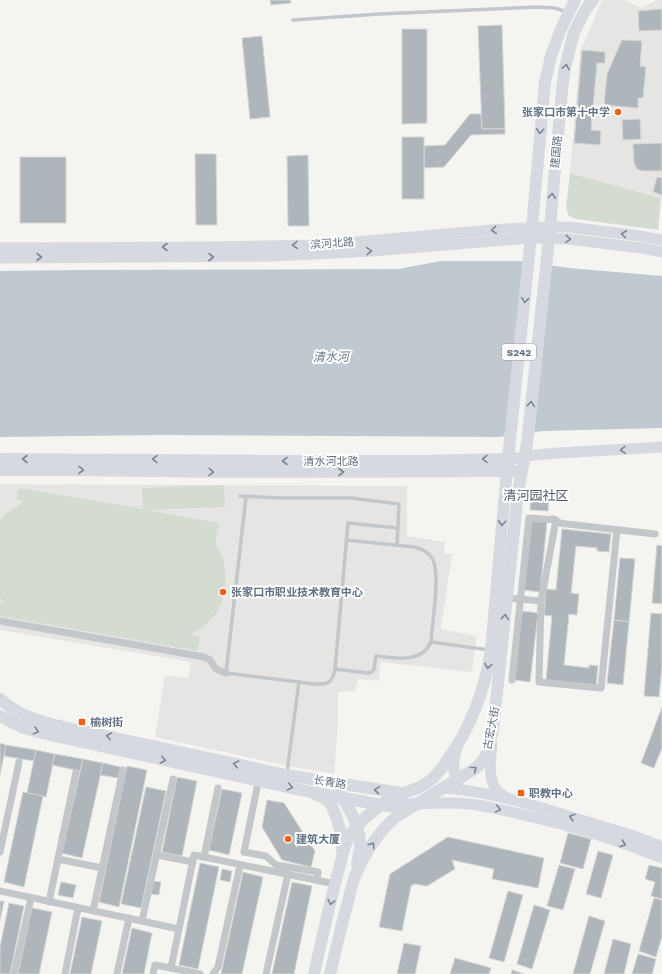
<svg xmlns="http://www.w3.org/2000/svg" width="662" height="974" font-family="'Work Sans','Noto Sans SC',sans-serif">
	<rect width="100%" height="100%" fill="#f4f5f0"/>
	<g fill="#e5e6e4">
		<path d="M602,0H625L641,8L657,0H662V198L570,173L580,52Z"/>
		<path d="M0,484L407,486V536L445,542L444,553L452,554L441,629L477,636L472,672L380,662L379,681L358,679L355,691L338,692V724L334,774L288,766L155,737L165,675L188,678L191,662L0,630Z"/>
	</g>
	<g fill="#d4dcd1">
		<path d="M570,173L661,198L658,230L576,219L569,216L566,208Z"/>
		<path d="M224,485L225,507L146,510L219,523C218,528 215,539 216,544C217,549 221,553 223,558C230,591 223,619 191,634L200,637L198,651L0,616V603H4L0,598V521L5,514L23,502L16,499L19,488L143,509L142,488Z"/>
	</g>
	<path fill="#bfc9cf" d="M441,261H519L569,268L662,276V428L543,431L499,437L161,435L0,437V271L76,270L398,269Z"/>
	<path fill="#f4f5f0" d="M524,261L552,263L534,434L506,438Z"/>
	<g fill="#aeb5bb" stroke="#d5d6d3">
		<path d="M270,0H290L291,3L271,5Z"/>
		<path d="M662,9V30L639,31L638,11Z"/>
		<path d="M502,25L505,129H482L478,26Z"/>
		<path d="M402,29H427V123L402,124Z"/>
		<path d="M262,36L270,117L250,119L242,38Z"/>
		<path d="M622,40L642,41L640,66L646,67L643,98H638V108L604,105L607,74Z"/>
		<path d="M582,50L605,52V63H597L591,130L601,131L600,145L574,143Z"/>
		<path d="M470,114H481L482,129H505V134L471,135L444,167L424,168V146L445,145Z"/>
		<path d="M640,119L641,139L623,140L622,120Z"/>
		<rect x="402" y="137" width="22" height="62"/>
		<path d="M662,143V171H643L637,169L634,163L633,144Z"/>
		<path d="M195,154H216L217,225H196Z"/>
		<path d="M308,155L309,226H288L287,156Z"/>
		<rect x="20" y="157" width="46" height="66"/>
		<path d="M657,177L662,178V195L653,192Z"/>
		<path d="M531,489L549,491L548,511L530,510Z"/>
		<path d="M532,520L547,521L540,592L524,590Z"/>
		<path d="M562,529L611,534L609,552L597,551V548L576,546L571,593L579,594L577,615L569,614L564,665L589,668V665L598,666L596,685L546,680L552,616L544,615L546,589L556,590Z"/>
		<path d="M657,545L662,546V604L652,603Z"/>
		<path d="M620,558L635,559L629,622L614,620Z"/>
		<path d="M522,611L538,613L530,682L514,680Z"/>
		<path d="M651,613L662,614V666L659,697L644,696Z"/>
		<path d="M614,620L629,622L623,685L607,683Z"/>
		<path d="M662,707V748L654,768L641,763Z"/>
		<path d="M0,743L6,745L0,775Z"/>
		<path d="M6,745L36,750L34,761L4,756Z"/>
		<path d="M36,750L55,754L46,797L27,793Z"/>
		<path d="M55,754L83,759L80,771L52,765Z"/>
		<path d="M83,759L103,763L82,858L62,853Z"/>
		<path d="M103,763L121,767L118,778L100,775Z"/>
		<path d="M127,766L147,770L119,907L99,902Z"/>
		<path d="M177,777L197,781L182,856L162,852Z"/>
		<path d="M146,787L166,791L141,908L121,904Z"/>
		<path d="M222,789L242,793L229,855L209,850Z"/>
		<path d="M23,792L43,796L24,887L4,882Z"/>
		<path d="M267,800L284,803L315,851L311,867L282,860L262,827Z"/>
		<path d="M568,833L591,839L583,869L560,863Z"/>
		<path d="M448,837L544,858L538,888L492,879L494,869L452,860L455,869L427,886L414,884L411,886L402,931L379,927L390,874Z"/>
		<path d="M598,851L613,855L601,898L586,894Z"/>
		<path d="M200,863L219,867L198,969L179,965Z"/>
		<path d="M559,865L575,869L563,910L547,906Z"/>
		<path d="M649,865L662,868V899L651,896L655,882L645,879Z"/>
		<path d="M222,869L232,871L230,882L220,880Z"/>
		<path d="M243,872L263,877L242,974H221Z"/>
		<path d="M153,881L161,882L159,895L151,894Z"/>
		<path d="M61,882L76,885L73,898L58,895Z"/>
		<path d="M292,882L312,886L294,974H272Z"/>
		<path d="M508,891L523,895L504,962L489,958Z"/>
		<path d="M654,898L662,900V936L656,957L639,951Z"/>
		<path d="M0,901H4L0,921Z"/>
		<path d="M9,903L24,906L10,974H0V947Z"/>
		<path d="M534,905L550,910L532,969L517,964Z"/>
		<path d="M32,908L52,912L39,974H18Z"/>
		<path d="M589,916L605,921L590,974H573Z"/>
		<path d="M82,917L102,921L91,974H70Z"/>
		<path d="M132,928L152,933L144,974H122Z"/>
		<path d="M613,939L631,944L624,974H604Z"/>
		<path d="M404,943L421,946L415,974H397Z"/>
		<path d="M638,954L656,959L652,974H632Z"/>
		<path d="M455,958L491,968L489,974H450Z"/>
		<path d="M512,970L524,974H511Z"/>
	</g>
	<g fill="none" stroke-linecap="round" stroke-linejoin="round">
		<g stroke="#c3c7ca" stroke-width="3.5">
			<path d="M293,20L379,14L538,7L555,8L567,12"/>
			<path d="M240,496L280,498H351L399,504L397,545"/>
			<path d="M246,497L226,673L299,682L287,772"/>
			<path d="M431,642L489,650"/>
			<path d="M335,669L348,523L398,528"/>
			<path d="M299,682C307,683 325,687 330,681C333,678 334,674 335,669L368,673L372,672L374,669L376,656C395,658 421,664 431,642C432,624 441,572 432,558C428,552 422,549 414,547L346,540"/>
		</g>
		<g stroke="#c3c7ca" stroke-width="7">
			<path d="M553,519L560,523L567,524L655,534"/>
			<path d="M507,598L541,601"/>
			<path d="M0,621L204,657L210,660L216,669L226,673"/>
			<path d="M512,680L529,518L556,520L541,601L539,682L601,688L617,530"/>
			<path d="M259,778L244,852L266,856L276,865L318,872L317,880"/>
			<path d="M0,852L19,762"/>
			<path d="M157,855L193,862"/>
			<path d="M204,857L218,788"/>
			<path d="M58,859L102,868"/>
			<path d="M0,891L179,929"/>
			<path d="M49,902L76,772"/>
			<path d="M93,911L123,770"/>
			<path d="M142,921L173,779"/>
			<path d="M14,974L31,898"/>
			<path d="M65,974L78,908"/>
			<path d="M117,974L129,918"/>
			<path d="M153,974L155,965L171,968"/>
			<path d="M200,974L171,968L194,855L335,884"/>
			<path d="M213,974L218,967L240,865"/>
			<path d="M266,974L288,874"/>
		</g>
		<g stroke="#d6d9df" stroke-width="11">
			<path d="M0,248L211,247L320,245L504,229L550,227H569L640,236L662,240"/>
			<path d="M0,258L274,256L372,251L531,238L568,239L641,248L662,252"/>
			<path d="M524,456L558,453L662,447"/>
			<path d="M492,745C490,762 486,789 506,797"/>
			<path d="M457,748C451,766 454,771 458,789"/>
			<path d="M444,788C490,791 536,806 581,820C608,828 636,835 662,847"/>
			<path d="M417,804C431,803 444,803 457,803C482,804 507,811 532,817C576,827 620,841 662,858"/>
		</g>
		<g stroke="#d6d9df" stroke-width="12">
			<path d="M0,459L283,461H421L508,459L515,458"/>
			<path d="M0,470H69L234,472L515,471"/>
			<path d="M0,699C16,714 34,719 55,725L286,775L401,793"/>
			<path d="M0,716L21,727L46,734L310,792L388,806L414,804"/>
			<path d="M340,793C350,810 361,827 360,848C359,853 358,859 357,864"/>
			<path d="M316,795L324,798L331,804L337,819L342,837V850"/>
			<path d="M314,974C322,938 330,901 340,865C343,855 345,842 351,833C361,820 382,802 398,795C408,791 419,789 428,782C436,777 441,769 446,762C470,729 485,690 491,650L508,459L532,227L545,82L551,56L560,31L575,0"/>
			<path d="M330,974C336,950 341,926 348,902C350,893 352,884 355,876C365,853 379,831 397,816L476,768L483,761L488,750L493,730L518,493L527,443L549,239L562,90L565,68L574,32L586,9L593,0"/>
		</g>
	</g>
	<defs><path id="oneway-chevron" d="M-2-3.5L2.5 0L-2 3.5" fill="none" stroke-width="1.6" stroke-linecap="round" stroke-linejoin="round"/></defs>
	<g stroke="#788696">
		<use href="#oneway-chevron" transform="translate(566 67) rotate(-78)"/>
		<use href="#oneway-chevron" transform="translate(540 131) rotate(95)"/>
		<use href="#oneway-chevron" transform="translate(552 196) rotate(-85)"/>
		<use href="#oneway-chevron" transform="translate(494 230) rotate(175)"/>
		<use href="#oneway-chevron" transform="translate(624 234) rotate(-173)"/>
		<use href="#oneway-chevron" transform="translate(568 239) rotate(4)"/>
		<use href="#oneway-chevron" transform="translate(295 245) rotate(179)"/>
		<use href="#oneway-chevron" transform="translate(165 247) rotate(180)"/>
		<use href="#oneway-chevron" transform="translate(369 251) rotate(-4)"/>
		<use href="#oneway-chevron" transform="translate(39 257)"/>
		<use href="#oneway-chevron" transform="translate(211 257)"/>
		<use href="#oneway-chevron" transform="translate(525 300) rotate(96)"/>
		<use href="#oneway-chevron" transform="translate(531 404) rotate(-84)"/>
		<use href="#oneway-chevron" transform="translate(623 450) rotate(177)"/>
		<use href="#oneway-chevron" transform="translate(25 459) rotate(-180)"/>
		<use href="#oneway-chevron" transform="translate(155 459) rotate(-179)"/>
		<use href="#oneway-chevron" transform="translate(485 459) rotate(179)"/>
		<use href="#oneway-chevron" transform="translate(285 461) rotate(-180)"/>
		<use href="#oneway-chevron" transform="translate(81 470) rotate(1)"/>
		<use href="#oneway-chevron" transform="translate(211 472) rotate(1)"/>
		<use href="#oneway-chevron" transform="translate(341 472)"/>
		<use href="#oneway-chevron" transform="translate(502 523) rotate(95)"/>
		<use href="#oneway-chevron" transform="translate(505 617) rotate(-84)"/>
		<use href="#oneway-chevron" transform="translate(488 666) rotate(101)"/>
		<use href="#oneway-chevron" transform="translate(36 731) rotate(15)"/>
		<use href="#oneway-chevron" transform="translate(109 736) rotate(-168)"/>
		<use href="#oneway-chevron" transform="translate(163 760) rotate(13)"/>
		<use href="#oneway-chevron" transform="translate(236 764) rotate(-167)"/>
		<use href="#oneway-chevron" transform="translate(474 769) rotate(-38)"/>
		<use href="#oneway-chevron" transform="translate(290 787) rotate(12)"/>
		<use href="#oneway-chevron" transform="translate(377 790) rotate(-171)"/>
		<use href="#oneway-chevron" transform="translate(498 809) rotate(10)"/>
		<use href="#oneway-chevron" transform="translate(572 817) rotate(-163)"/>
		<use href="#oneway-chevron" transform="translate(623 844) rotate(18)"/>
		<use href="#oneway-chevron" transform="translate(372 845) rotate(-56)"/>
		<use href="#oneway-chevron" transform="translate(331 902) rotate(103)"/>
	</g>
	<g fill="#f06015" stroke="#fff" stroke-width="1.5">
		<circle cx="618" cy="112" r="4"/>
		<circle cx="223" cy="592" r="4"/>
		<rect x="78" y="718" width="8" height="8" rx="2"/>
		<rect x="517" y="789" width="8" height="8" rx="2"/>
		<circle cx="288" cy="839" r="4"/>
	</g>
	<g text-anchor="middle" stroke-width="4" stroke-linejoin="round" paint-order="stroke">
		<rect fill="#fff" stroke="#909ca9" stroke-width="1" x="502" y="344" width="34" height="16" rx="3"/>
		<g font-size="10" font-weight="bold" fill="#617184">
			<text x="519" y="356">S242</text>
		</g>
		<g font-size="11" font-weight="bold" fill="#617184" stroke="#fff" text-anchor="start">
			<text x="610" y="116" text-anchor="end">张家口市第十中学</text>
			<text x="231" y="596">张家口市职业技术教育中心</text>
			<text x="90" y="726">榆树街</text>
			<text x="529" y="797">职教中心</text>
			<text x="296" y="843">建筑大厦</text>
		</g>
		<g font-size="11" fill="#617184" stroke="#fff">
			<text transform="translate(556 152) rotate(-85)" y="4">建国路</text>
			<text transform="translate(332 243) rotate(-4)" y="4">滨河北路</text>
			<text x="331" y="465">清水河北路</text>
			<text transform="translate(491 728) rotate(-79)" y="4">古宏大街</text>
			<text transform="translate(330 782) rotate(9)" y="4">长青路</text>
		</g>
		<g font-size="12" font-style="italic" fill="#627a88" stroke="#fff">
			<text transform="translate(331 357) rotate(-1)" y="4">清水河</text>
		</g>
		<g font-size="13" fill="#505b68" stroke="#fff">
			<text x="536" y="500">清河园社区</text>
		</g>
	</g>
</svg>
